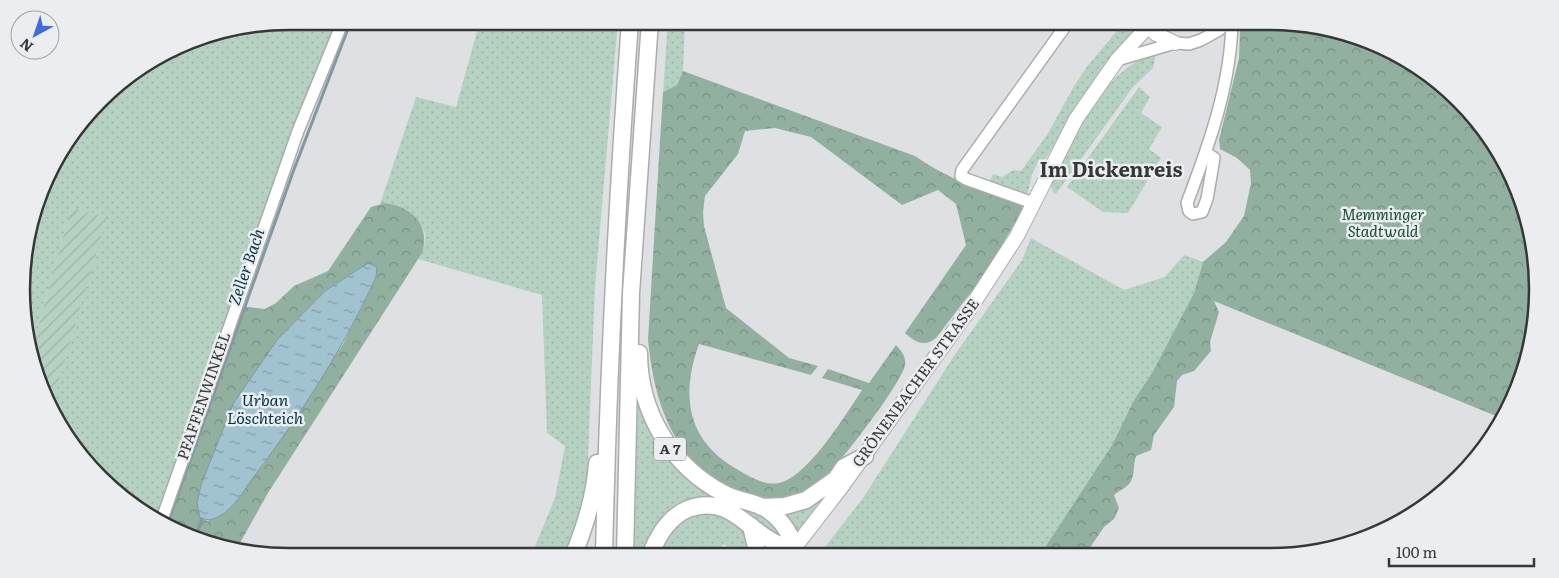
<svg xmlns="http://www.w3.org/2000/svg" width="1559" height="578" font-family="Literata,serif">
	<defs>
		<pattern id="grass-dots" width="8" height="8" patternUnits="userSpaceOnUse" patternTransform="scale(1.25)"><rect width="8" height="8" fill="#b5d1c1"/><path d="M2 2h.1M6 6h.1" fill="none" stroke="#9cb4a7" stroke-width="1.8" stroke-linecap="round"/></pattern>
		<pattern id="forest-crowns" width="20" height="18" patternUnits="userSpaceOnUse" patternTransform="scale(1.25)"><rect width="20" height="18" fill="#92b0a0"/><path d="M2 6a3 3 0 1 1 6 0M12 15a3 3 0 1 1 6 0" fill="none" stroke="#789083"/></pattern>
		<pattern id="garden-furrows" width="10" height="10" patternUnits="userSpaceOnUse" patternTransform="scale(1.25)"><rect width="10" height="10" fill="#b5d1c1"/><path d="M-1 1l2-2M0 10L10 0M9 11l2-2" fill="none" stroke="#9cb4a7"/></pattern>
		<pattern id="water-ripples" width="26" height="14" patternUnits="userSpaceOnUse" patternTransform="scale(1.25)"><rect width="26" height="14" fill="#a1c2cf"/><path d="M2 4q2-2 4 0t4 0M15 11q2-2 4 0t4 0" fill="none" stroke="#849ea9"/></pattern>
	</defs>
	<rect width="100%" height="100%" fill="#dfe0e3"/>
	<g fill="url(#grass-dots)">
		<path d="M289,21H336L298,118L157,517L126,502L66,438L52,404L106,217L71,208L31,353L26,342L24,254L57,155L113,88L203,36Z"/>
		<path d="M480,21H618L595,286L587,482L580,521L567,556H531L555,498L565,446L547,433L542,295L418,259C440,222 408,216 380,204L416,97L456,107Z"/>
		<path d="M668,21H685L683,71L677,85L663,92Z"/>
		<path d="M1125,21H1142L1099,72L1043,163L1038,162L1032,174L1028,193L1023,194L989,183L993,174L1002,177L1013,170L1021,171L1047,135L1073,88L1086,68Z"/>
		<path d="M1156,53L1153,68L1133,87L1056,194L1054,193L1050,185C1074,138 1101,70 1156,53Z"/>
		<path d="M1139,87L1150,97L1141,113L1162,127L1149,149L1161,158L1128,213L1103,212L1067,187Z"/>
		<path d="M1031,238L1124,290L1165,277L1184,255L1203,262L1194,293L1152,373L1134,400L1112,445L1040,555L818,556L863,498L956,353L1022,260Z"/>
		<path d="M638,400L657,439L769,519L786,540L693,501L643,556H634Z"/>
		<path d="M824,496L796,533L777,512Z"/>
		<path d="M699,512C734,515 743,521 752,556H738L724,544L714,556H655L677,521Z"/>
	</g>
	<g fill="url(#forest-crowns)" fill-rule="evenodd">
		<path d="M1250,21H1270L1340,30L1433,77L1502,155L1535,254L1529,359L1501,418L1214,301L1219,312L1210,342L1211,351L1194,371L1182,375L1177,381L1174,407L1154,435L1151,450L1136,456C1133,464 1135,476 1130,483C1126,488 1118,491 1114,495L1119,508L1114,519L1104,527L1085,555H1040L1112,445L1134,400L1152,373L1194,293L1203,262L1226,242L1244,216L1251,183L1250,170L1237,158L1220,149L1219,140L1239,58L1240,30Z"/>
		<path d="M683,71L915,156C946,178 980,190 1016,203L1022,205L1023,209L985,274L936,338C924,347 916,343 905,333L966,245L956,204L938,190L902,205L811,137L775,128L745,131L738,154L705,196L703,211L704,226L726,308L789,358L818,366L811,375L699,344C680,397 687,442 740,471C750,477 766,486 779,483C808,477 846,414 862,390L822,378L828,369L869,383L896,345C902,352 906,356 905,365C903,381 838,467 823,478C813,487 799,494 786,497C772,501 752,495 738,490C673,465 654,402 648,339L663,92L677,85Z"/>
		<path d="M385,203C412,207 431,225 422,253L268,493L236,550L219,548L167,522L241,306L265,309L276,303L294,286L328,271L371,207ZM368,263L377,267L376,277L343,344L265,462L229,509L208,521L200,518L277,340L325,291Z"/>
	</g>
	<path fill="url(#garden-furrows)" d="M71,208L107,217L52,404L31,353Z"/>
	<path fill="url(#water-ripples)" stroke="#8198a2" d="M368,263L377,267L376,277C344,347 302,413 255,475C245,489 234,509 218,517C211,521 207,520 200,518L197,503L201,485L233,404L277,340L325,291Z"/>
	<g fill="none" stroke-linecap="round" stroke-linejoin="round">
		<g stroke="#8198a2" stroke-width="3">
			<path d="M168,522L293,172L351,21"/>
			<path d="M196,536L202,519"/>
		</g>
		<defs>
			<g id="minor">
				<path d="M1117,60L1175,43L1189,44L1201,40L1219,30L1229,21"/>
				<path d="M1206,153L1214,158L1207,199L1202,212L1193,214L1189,211L1187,203C1209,145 1231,84 1232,21"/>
				<path d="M1033,203L966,179L961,176L962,170L1069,21"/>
				<path d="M162,519L298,131L343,21"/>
			</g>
			<g id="major">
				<path d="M1148,26L1156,34L1175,43"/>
				<path d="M788,556L840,489L969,310L1017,236L1076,119L1117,60L1153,21"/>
			</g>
			<g id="highway">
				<path d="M639,353C639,411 671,466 723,493C735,500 750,501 762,507C778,514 790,532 795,548C752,545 737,491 688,509C668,517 657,537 650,556"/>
				<path d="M763,507L785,506L806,500L836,479L844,467L865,456"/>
				<path d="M751,526L758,556"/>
				<path d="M573,556C585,527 595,495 597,463"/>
				<path d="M604,556C608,377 617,199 630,21"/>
				<path d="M625,556L631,293L650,21"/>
			</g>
		</defs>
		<use href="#minor" stroke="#abacae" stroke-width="14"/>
		<use href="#major" stroke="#abacae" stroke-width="16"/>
		<use href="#highway" stroke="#abacae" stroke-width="19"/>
		<use href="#minor" stroke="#fff" stroke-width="11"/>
		<use href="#major" stroke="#fff" stroke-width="14"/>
		<use href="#highway" stroke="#fff" stroke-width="16"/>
	</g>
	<g text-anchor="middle" stroke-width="5" stroke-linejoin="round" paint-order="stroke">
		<rect fill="#ecedf0" stroke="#6d6e6f" stroke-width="1" x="654" y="437.5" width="32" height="23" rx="4"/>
		<g font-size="14" font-weight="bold" fill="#363738">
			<text x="670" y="454">A 7</text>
		</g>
		<g font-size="15" font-style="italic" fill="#154c34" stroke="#ecedf0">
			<text x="1383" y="220">Memminger<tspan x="1383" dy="17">Stadtwald</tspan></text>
		</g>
		<g font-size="15" fill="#363738" stroke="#ecedf0">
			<text transform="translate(916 383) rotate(-54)" y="5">GRÖNENBACHER STRASSE</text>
			<text transform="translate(204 396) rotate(-71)" y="5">PFAFFENWINKEL</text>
		</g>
		<g font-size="16" font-style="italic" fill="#013544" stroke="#ecedf0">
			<text transform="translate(246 267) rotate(-71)" y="6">Zeller Bach</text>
			<text x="265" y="406">Urban<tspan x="265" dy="18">Löschteich</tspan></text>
		</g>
		<g font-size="20" font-weight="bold" fill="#363738" stroke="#ecedf0">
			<text x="1111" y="177">Im Dickenreis</text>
		</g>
	</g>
	<path d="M0 0H1559V578H0ZM289 30H1270A259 259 0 0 1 1529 289V289A259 259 0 0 1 1270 548H289A259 259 0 0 1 30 289V289A259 259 0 0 1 289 30Z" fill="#ecedf0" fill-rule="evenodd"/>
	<path fill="none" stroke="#363738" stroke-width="2.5" d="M289 30H1270A259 259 0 0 1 1529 289V289A259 259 0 0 1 1270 548H289A259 259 0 0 1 30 289V289A259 259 0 0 1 289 30Z"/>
	<g transform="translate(35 35) rotate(220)"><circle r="24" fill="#ecedf0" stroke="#a3a4a6"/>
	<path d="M0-4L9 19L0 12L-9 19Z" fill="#3f6dde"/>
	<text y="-8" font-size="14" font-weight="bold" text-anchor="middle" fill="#363738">N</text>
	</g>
	<path d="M1389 558v8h145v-8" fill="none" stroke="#363738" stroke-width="2.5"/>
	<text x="1396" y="558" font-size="15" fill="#363738" stroke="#ecedf0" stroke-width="4" paint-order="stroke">100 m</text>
</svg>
